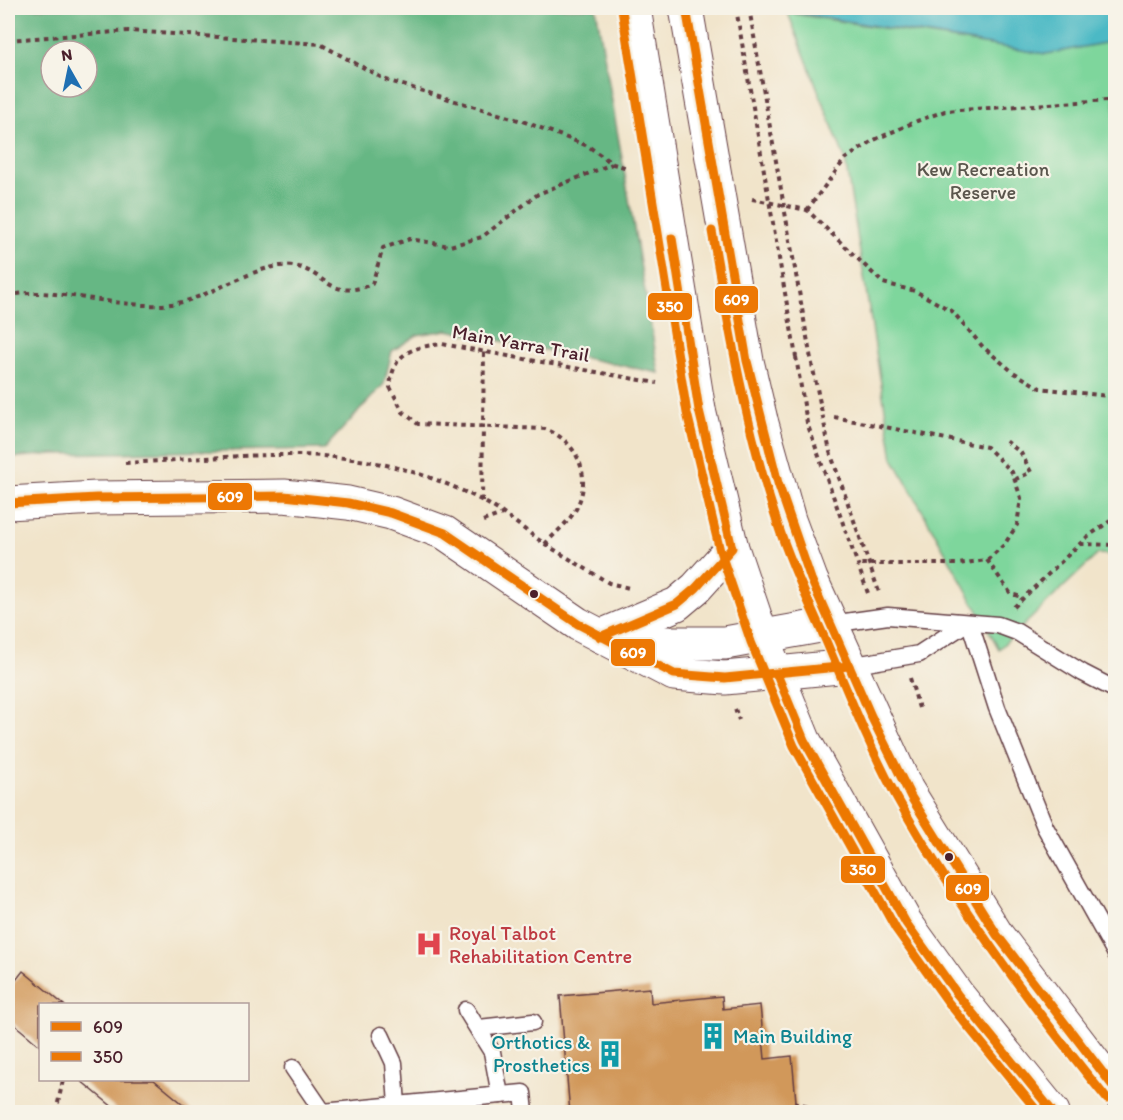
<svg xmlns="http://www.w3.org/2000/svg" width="1123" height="1120" font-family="Itim,sans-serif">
	<rect width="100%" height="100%" fill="#f7f3e8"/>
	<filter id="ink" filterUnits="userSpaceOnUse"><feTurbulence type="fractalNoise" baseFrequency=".0167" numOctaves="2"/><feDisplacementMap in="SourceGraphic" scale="12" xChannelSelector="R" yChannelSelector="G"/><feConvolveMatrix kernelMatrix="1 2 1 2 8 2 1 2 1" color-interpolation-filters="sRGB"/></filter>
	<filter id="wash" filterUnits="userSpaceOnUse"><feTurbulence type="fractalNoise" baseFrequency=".008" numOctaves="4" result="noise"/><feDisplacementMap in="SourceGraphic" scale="24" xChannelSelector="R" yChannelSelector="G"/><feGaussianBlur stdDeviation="1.35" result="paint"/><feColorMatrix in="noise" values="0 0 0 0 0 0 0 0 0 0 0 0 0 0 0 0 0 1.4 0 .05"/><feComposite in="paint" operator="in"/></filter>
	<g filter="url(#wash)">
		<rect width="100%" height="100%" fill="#f1e4ca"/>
		<path fill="#7ed69c" stroke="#647a64" stroke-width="1.5" d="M788,13L1046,54L1115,41V555L1098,554L999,649L893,458L845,159Z"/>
		<path fill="#66b784" stroke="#586b58" stroke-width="1.5" fill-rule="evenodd" d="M8,8H596L659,373L447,330L417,335L392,351L384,384L324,449L54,454L8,458ZM51,51H87V87H51Z"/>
		<path fill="#4bb9c5" stroke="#4a6c78" stroke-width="1.5" d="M767,8H1115V41L1046,54Z"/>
		<g id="blocks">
			<g fill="#d1985a">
				<path d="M23,971L64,1005H40V1046L8,1019V990Z"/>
				<path d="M650,988L651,1003L722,996L723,1009L760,1005L765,1059L792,1056L797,1113H570L560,996Z"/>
				<path d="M80,1080H154L194,1113H120Z"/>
			</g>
		</g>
	</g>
	<g filter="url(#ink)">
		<use href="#blocks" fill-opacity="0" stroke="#633d43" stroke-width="1.5"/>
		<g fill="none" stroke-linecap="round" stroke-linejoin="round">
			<defs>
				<g id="service">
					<path d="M831,624L888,616L998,625L1017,632L1083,673L1116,690"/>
					<path d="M970,624L997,708L1045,827L1116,954"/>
					<path d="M849,666L919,654L965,624"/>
					<path d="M466,1010L492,1052L500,1095"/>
					<path d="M479,1028L533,1022"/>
					<path d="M381,1035L394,1063L397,1105"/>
					<path d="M293,1068L323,1112"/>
					<path d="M323,1112L523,1093L525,1112"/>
				</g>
				<g id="secondary">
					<path d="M8,503L96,498L284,496L348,503L391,513L445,533L578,624L674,674L725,678L849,666"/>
					<path d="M601,636L677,604L696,588L732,548"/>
					<path d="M617,643H725L831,624"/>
				</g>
				<g id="primary">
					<path d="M699,410L732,548L762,637L804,740L906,923L957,994L1053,1112"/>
					<path d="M761,420L789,520L811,579L907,790L997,935L1116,1091"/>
				</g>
			</defs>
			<use href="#service" stroke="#633d43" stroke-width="19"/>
			<use href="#secondary" stroke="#633d43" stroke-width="35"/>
			<use href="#primary" stroke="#633d43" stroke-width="35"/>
			<g stroke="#633d43" stroke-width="4" stroke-dasharray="4.5 4.5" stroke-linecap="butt">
				<path d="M8,40L129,31L320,44L386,80L525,122L588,146L613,164L628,168"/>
				<path d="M752,199L807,210L883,283L915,291L952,311L983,347L1013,372L1040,388L1116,397"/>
				<path d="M807,210L845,159L874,140L917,121L945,111L1108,100L1116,96"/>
				<path d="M8,296C51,284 121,311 171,304C209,300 257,261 293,266C326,271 328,302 372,284L383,248L410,239L450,246L482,237L538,194L612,164"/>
				<path d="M810,354L830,452L880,595"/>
				<path d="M796,357L807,423L869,596"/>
				<path d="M834,417L987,447L1012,472L1021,498L1017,525L1004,545L987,560L958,564H857"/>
				<path d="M1006,441L1021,453L1031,472L1016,479"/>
				<path d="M125,463C255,457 359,436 481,500C504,512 524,530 545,544C555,533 569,522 576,509C593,477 578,441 545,429L418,424L403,412L390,387C393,353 411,347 442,344L657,383"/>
				<path d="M482,501L484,350"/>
				<path d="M483,521L502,514"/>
				<path d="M545,544L609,583L629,588"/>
				<path d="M1080,544L1116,545"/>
				<path d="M987,560L1011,594L1022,597"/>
				<path d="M1014,607L1087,537L1116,517"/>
				<path d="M910,678L919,708"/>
				<path d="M735,709L739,720"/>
				<path d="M794,1102L808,1106V1112"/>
				<path d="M56,1112L63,1080"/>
			</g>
			<use href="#service" stroke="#fff" stroke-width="16"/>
			<use href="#secondary" stroke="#fff" stroke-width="33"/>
			<use href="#primary" stroke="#fff" stroke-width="33"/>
			<defs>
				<g id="primary-bridge">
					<path d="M634,8L699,410"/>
					<path d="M686,8L747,361L761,420"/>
				</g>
			</defs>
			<use href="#primary-bridge" stroke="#633d43" stroke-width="35" stroke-linecap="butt"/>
			<g stroke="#633d43" stroke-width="4" stroke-dasharray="4.5 4.5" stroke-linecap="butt">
				<path d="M736,8L796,357"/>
				<path d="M749,8L810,354"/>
			</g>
			<use href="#primary-bridge" stroke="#fff" stroke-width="33"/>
			<defs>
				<g id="bus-1">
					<path d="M686,8L747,361L778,483L811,579L871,716L911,797L997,935L1116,1090"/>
					<path d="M8,503L96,498L284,496L348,503L391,513L445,533L578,624L674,674L725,678L849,666"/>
					<path d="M600,637L677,604L696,588L732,548L699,410L672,238"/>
					<path d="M777,674L804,740L906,923L957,994L1053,1112"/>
				</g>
				<g id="bus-2">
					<path d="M622,10L687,413L720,551L751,642L794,746L896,929L948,1002L1038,1112"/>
					<path d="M712,231C729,330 746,429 778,525C791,565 809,603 826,641C848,693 869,746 896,796C956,904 1029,1003 1107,1099"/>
				</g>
			</defs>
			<use href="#bus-1" stroke="#f7f3e8" stroke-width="14"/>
			<use href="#bus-2" stroke="#f7f3e8" stroke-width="14"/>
			<use href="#bus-1" stroke="#ed7804" stroke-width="9"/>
			<use href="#bus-2" stroke="#ed7804" stroke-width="9"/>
		</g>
	</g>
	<defs>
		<symbol id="hospital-bare" viewBox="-9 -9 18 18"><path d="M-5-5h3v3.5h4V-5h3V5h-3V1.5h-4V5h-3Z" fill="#e0444e" stroke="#f7f3e8" stroke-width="2.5" paint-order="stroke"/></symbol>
		<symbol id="building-bare" viewBox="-9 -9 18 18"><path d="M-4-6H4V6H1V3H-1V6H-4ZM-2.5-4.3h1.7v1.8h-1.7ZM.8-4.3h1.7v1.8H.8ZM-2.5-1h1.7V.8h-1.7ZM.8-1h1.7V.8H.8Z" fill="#0f9aa8" stroke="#f7f3e8" stroke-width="2.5" paint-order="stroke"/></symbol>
	</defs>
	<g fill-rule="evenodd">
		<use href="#hospital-bare" x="410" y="925" width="38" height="38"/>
		<use href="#building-bare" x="694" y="1017" width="38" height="38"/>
		<use href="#building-bare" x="591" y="1035" width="38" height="38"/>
	</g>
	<g fill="#4a1f2b" stroke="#f7f3e8" stroke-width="2">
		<circle cx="534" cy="594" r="5"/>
		<circle cx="949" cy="857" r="5"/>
	</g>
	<g text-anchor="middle" stroke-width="4.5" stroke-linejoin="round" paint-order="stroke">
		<g font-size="20" fill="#5a564d" stroke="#f7f3e8">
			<text x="983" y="176">Kew Recreation<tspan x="983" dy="23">Reserve</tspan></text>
		</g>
		<g font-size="20" fill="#4a1f2b" stroke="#f7f3e8">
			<text transform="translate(521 343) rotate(10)" y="7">Main Yarra Trail</text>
		</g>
		<g font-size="20" fill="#be3a42" stroke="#f7f3e8" text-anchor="start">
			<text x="449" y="940">Royal Talbot<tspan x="449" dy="23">Rehabilitation Centre</tspan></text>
		</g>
		<g font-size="20" fill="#0d838f" stroke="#f7f3e8" text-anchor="start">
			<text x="733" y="1043">Main Building</text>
			<text x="590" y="1049" text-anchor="end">Orthotics &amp;<tspan x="590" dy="23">Prosthetics</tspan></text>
		</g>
	</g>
	<g stroke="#f7f3e8" stroke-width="2">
		<rect x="714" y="285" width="45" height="29" rx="6" fill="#ed7804"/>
		<rect x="647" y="292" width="46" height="29" rx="6" fill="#ed7804"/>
		<rect x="207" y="482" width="46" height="29" rx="6" fill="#ed7804"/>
		<rect x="610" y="638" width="46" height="29" rx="6" fill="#ed7804"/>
		<rect x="840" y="855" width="46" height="29" rx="6" fill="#ed7804"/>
		<rect x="945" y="874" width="45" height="28" rx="6" fill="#ed7804"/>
	</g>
	<g font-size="16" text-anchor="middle" font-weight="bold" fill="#fff">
		<text x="736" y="305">609</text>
		<text x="670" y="312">350</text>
		<text x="230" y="502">609</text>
		<text x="633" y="658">609</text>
		<text x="863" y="875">350</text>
		<text x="968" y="894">609</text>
	</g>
	<rect width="1123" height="1120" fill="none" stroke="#f7f3e8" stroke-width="30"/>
	<rect x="39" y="1003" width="210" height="78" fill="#f7f3e8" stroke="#b29e9c" stroke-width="1.5"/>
	<rect x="51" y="1022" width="30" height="9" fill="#ed7804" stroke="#b29e9c" stroke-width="1.5"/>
	<text x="93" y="1033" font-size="18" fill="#4a1f2b">609</text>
	<rect x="51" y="1052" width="30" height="9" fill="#ed7804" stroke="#b29e9c" stroke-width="1.5"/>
	<text x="93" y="1063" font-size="18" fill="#4a1f2b">350</text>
	<g transform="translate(69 69) rotate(351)"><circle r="28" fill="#f7f3e8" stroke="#b29e9c" stroke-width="1.5"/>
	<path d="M0-4.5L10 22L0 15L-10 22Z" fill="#1f6fb2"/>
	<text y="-9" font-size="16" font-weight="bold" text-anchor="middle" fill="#4a1f2b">N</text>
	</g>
</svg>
